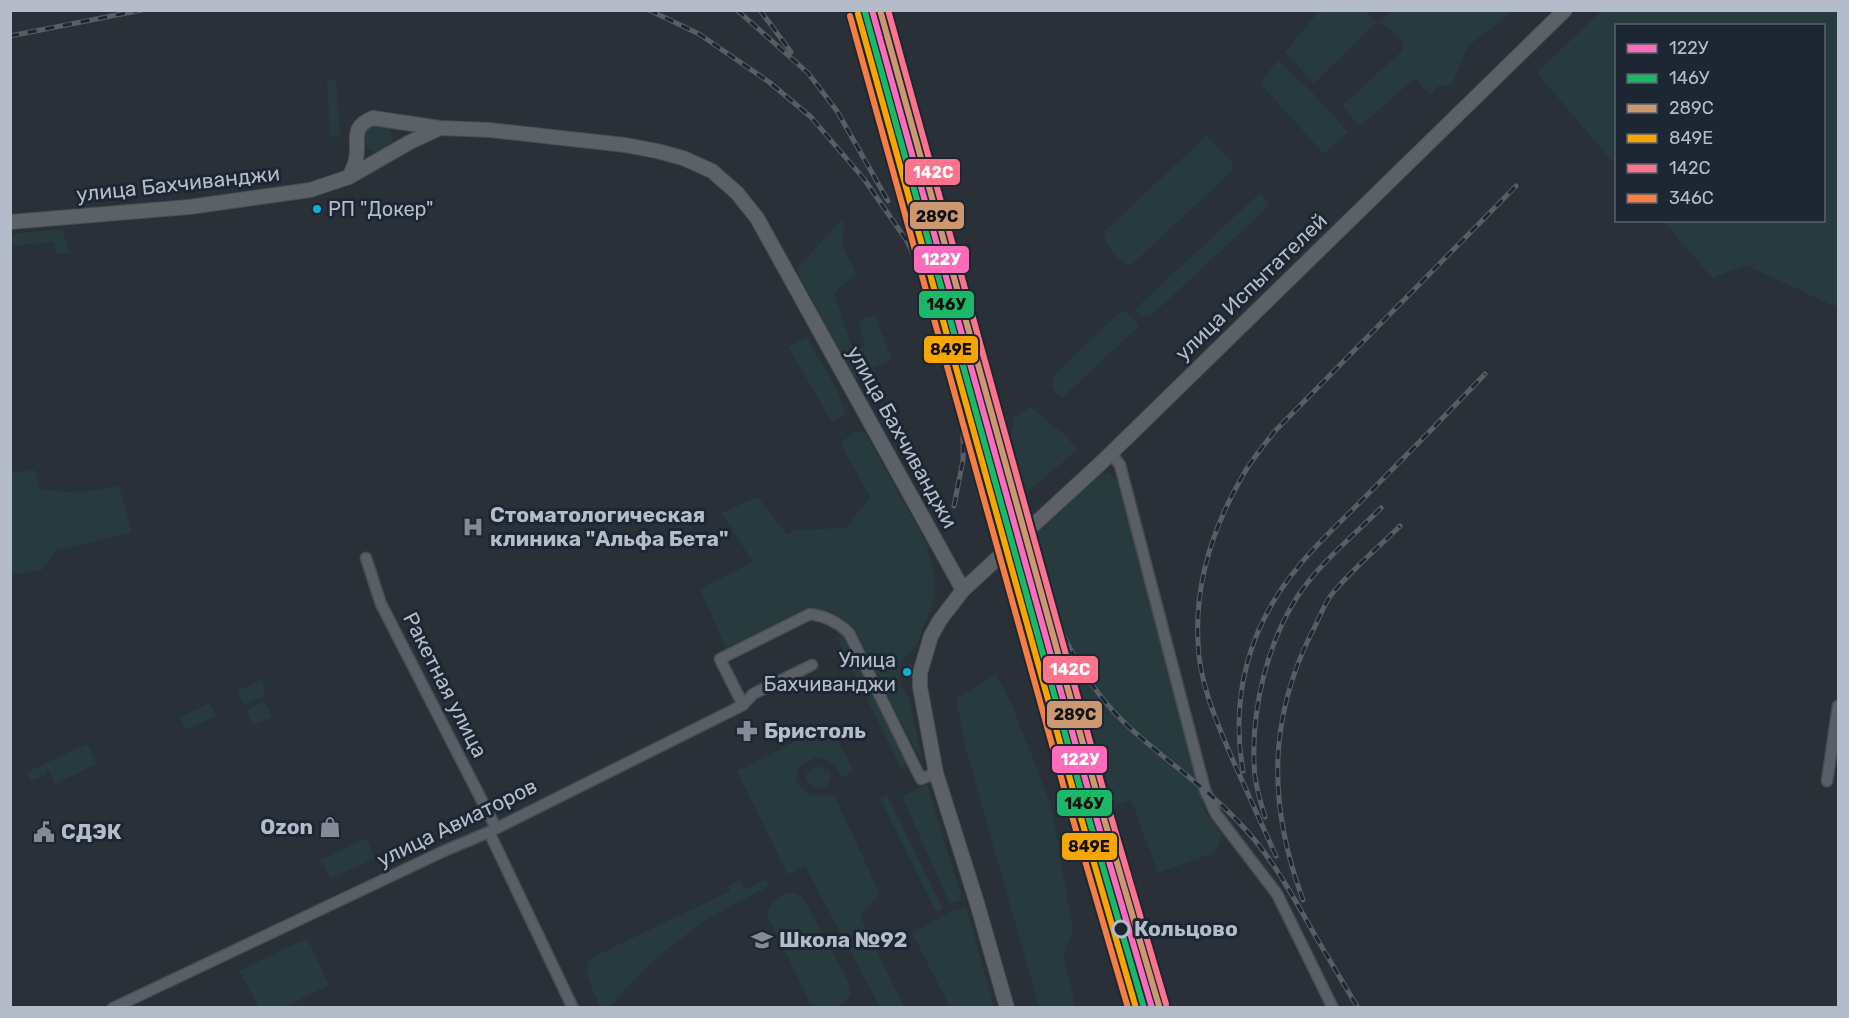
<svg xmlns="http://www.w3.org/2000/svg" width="1849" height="1018" font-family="Rubik,sans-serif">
	<rect width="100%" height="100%" fill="#2a3038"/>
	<g fill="#273a3e">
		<path d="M1319,11H1366L1377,22L1393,11H1513L1468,46L1452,84L1436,87L1431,96L1415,78L1360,126L1342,106L1402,51L1404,44L1391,30L1377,22L1314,83L1285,52Z"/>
		<path d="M1601,11H1838V308L1746,265L1712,278L1663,221L1824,220V26H1616V166L1537,73Z"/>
		<path d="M1278,60L1309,89L1348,132L1324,154L1260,83Z"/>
		<path d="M336,78L340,136H330L327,81Z"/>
		<circle cx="378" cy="138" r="14"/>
		<path d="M1206,136L1233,162L1232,171L1130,266C1117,260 1105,246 1104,232Z"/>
		<path d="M1260,193L1270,205L1155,312L1149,317L1142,316L1134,310Z"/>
		<path d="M844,218L843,246L856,274L834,293L853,350L865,347L859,320L875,315L892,360L868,369L855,379L796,269Z"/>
		<path d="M62,229L70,253L56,254L53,242L11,246V234Z"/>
		<path d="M1120,312H1126L1139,326L1062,398L1052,388L1053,376Z"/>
		<path d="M807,337L834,384L846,413L832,422L788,347Z"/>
		<path d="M1031,407L1067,437L1077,450L1021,498L1004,443L1012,432L1014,417Z"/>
		<path d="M853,431L865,433L926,542L934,573L935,598L916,646L902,661L899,683L909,699L923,764L853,626L834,612L810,607L726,648L700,589L753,562L721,513L758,497L787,535L794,530L846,528L870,497L841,444Z"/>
		<path d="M35,470L40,489L80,493L119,486L132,533L56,550L42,570L11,575V473Z"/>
		<path d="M1108,472L1118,481L1205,812L1223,835L1214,853L1158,873L1131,800L1114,806L1036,535L1095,477Z"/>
		<path d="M848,634L911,763L901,768L837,638Z"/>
		<path d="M996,674L1012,705L1051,805L1073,931L1063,956L1076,1007H1039L966,749L956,699Z"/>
		<path d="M261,680L265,688L262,697L244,705L237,691Z"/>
		<path d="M265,701L272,717L253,726L246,710Z"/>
		<path d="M210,703L216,716L186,730L180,717Z"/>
		<path d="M829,724L854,771L841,778L835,764L817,757L799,766L796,782L811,796L834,795L880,894L860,916L904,1007H880L805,866L788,875L737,771Z"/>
		<path d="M87,744L97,764L55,784L48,769L45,771L47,774L31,781L27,772Z"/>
		<path d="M818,766L829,771L831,778L826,787L814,788L806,779L807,772Z"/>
		<path d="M927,784L962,899L950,904L902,797Z"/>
		<path d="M887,795L943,909L936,912L880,798Z"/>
		<path d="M366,838L375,858L331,879L321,860Z"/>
		<path d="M766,879L769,886L705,920L655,959L609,1007H600L587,976L589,959L730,891L728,886L740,880L745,889Z"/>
		<path d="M787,893H795L804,899L848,981L851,994C842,1009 828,1013 811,1004L767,915C770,902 775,898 787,893Z"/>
		<path d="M966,907L994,1007H950L912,933L950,912Z"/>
		<path d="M307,938L329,985L284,1007H259L239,971Z"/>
	</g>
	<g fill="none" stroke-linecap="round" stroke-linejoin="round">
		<defs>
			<g id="minor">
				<path d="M1111,453L1120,465L1205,790L1216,814L1277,894L1333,1008"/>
				<path d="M366,558L381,604L496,828"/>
				<path d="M743,705L720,659L810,614C825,616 838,622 849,633L921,779L936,773"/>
				<path d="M1827,781L1838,706"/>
				<path d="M489,832L573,1008"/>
				<path d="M113,1008L444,851L489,832L743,705L753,694L812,665"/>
			</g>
			<g id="major">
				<path d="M349,177C352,171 355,166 356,159C360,141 349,127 373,118L440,128L490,130L625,145L657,151L683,158L712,171L737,193L757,218L963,590"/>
				<path d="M10,222L189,207L310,190L349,177L410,142L440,128"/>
				<path d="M1007,1008L977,903L936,773L920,687V673L931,636L940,620L963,590L1102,462L1565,10"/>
			</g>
		</defs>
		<use href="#minor" stroke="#484c53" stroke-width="13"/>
		<use href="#major" stroke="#484c55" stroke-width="16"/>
		<use href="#minor" stroke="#5a5e66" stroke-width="10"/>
		<use href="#major" stroke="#5c6168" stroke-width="14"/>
		<defs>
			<g id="rail">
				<path d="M649,10L699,34L769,82L811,117L864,179L907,241L922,273L950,346L969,413"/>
				<path d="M737,10L808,73L837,111L888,201"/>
				<path d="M760,10L791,52"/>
				<path d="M10,36L142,10"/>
				<path d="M954,506L963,460V403"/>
				<path d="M1035,569C1059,629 1081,683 1130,728C1168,763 1212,791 1246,830C1275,862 1295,900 1316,937C1330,961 1344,984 1358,1008"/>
				<path d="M1243,771C1230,696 1249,626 1298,567C1318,542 1342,521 1364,498C1405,457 1445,416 1485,374"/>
				<path d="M1265,817C1260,799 1254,782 1254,763C1252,708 1267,644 1297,597C1319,564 1353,536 1381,508"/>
				<path d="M1276,856C1261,823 1246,789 1231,756C1216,720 1199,682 1198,642C1195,584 1213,527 1242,477C1250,461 1263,447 1274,432L1516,186"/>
				<path d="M1303,900C1269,808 1267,723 1311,634C1318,622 1323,605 1332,594C1352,569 1378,548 1400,526"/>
			</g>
		</defs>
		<use href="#rail" stroke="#595d64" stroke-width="5"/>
		<use href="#rail" stroke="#1d2633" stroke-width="3" stroke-dasharray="9" stroke-linecap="butt"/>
		<defs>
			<path id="rail-1" d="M872,10L1091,800L1152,1008"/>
			<path id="rail-2" d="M865,12L1084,802L1144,1008"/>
			<path id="rail-3" d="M880,10L1098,798L1159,1006"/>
			<path id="rail-4" d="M858,14L1077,804L1136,1008"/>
			<path id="rail-5" d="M888,10L1105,796L1166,1004"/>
			<path id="rail-6" d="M850,16L1069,806L1128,1008"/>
		</defs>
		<use href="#rail-1" stroke="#1d2633" stroke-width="10"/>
		<use href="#rail-2" stroke="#1d2633" stroke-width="10"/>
		<use href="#rail-3" stroke="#1d2633" stroke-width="10"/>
		<use href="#rail-4" stroke="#1d2633" stroke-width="10"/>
		<use href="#rail-5" stroke="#1d2633" stroke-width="10"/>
		<use href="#rail-6" stroke="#1d2633" stroke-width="10"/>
		<use href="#rail-1" stroke="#fb6dba" stroke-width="6"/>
		<use href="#rail-2" stroke="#1ab867" stroke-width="6"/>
		<use href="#rail-3" stroke="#cd976f" stroke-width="6"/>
		<use href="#rail-4" stroke="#f7a600" stroke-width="6"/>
		<use href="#rail-5" stroke="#fc738d" stroke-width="6"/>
		<use href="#rail-6" stroke="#f77d43" stroke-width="6"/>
	</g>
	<defs>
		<symbol id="hospital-bare" viewBox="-9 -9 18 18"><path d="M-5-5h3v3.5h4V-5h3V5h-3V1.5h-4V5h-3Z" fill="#848b96" stroke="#1d2633" stroke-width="2.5" paint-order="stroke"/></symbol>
		<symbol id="pharmacy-bare" viewBox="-9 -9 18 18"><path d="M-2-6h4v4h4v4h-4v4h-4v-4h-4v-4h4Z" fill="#848b96" stroke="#1d2633" stroke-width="2.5" paint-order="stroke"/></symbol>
		<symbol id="shop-bare" viewBox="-9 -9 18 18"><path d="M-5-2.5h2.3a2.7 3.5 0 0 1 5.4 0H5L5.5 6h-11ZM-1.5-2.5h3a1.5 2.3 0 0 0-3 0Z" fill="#848b96" stroke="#1d2633" stroke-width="2.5" paint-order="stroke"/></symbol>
		<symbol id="civic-bare" viewBox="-9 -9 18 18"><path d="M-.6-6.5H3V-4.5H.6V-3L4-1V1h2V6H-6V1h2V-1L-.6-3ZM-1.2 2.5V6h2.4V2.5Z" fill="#848b96" stroke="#1d2633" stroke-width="2.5" paint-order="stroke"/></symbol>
		<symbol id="school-bare" viewBox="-9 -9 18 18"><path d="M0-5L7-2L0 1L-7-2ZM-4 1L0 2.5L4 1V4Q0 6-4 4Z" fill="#848b96" stroke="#1d2633" stroke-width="2.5" paint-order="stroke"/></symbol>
	</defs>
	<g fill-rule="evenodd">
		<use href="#hospital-bare" x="458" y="512" width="30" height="30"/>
		<use href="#pharmacy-bare" x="732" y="716" width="30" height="30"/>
		<use href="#shop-bare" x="315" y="812" width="30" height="30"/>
		<use href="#civic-bare" x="29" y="817" width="30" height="30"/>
		<use href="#school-bare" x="747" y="925" width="30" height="30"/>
	</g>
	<g fill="#0dafd3" stroke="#1d2633" stroke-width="2">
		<circle cx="317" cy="209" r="5"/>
		<circle cx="907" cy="672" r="5"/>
	</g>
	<circle fill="#1d2633" stroke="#b4bcc9" stroke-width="3" cx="1121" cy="929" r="8"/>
	<g text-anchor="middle" stroke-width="6" stroke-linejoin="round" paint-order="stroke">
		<g font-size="20" fill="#b4bcc9" stroke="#1d2633" text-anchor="start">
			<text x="328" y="216">РП "Докер"</text>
			<text x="896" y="667" text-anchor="end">Улица<tspan x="896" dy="24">Бахчиванджи</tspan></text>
		</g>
		<g font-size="21" fill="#b4bcc9" stroke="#1d2633">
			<text transform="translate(178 184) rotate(-6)" y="7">улица Бахчиванджи</text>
			<text transform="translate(1251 287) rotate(-44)" y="7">улица Испытателей</text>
			<text transform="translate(902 437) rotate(61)" y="7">улица Бахчиванджи</text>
			<text transform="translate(445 685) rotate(63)" y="7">Ракетная улица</text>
			<text transform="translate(457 823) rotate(-26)" y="7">улица Авиаторов</text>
		</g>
		<g font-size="21" font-weight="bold" fill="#b4bcc9" stroke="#1d2633" text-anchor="start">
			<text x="490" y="522">Стоматологическая<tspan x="490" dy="24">клиника "Альфа Бета"</tspan></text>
			<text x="764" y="738">Бристоль</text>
			<text x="313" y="834" text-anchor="end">Ozon</text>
			<text x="61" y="839">СДЭК</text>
			<text x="779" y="947">Школа №92</text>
		</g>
		<g font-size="21" font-weight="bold" fill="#b4bcc9" stroke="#1d2633" text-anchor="start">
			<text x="1134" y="936">Кольцово</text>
		</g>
	</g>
	<g stroke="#1d2633" stroke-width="2">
		<rect x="904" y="158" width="57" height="28" rx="6" fill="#fc738d"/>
		<rect x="909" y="201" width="56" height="29" rx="6" fill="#cd976f"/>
		<rect x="913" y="245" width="57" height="29" rx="6" fill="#fb6dba"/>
		<rect x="918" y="290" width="57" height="29" rx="6" fill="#1ab867"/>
		<rect x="923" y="335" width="56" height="29" rx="6" fill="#f7a600"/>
		<rect x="1042" y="655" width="57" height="29" rx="6" fill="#fc738d"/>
		<rect x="1046" y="700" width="57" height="29" rx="6" fill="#cd976f"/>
		<rect x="1051" y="745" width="57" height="29" rx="6" fill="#fb6dba"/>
		<rect x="1056" y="789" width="57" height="28" rx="6" fill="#1ab867"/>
		<rect x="1061" y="832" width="57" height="29" rx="6" fill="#f7a600"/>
	</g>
	<g font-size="16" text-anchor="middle" font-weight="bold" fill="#fff">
		<text x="933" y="178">142С</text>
		<text x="941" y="265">122У</text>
		<text x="1070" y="675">142С</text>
		<text x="1080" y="765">122У</text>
	</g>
	<g font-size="16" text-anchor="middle" font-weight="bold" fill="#111">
		<text x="937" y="222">289С</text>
		<text x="946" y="310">146У</text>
		<text x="951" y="355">849Е</text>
		<text x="1075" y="720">289С</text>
		<text x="1084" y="809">146У</text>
		<text x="1089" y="852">849Е</text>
	</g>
	<rect width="1849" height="1018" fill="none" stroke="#b4bcc9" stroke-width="24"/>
	<rect x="1615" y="24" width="210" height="198" fill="#1d2633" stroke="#59626f" stroke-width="1.5"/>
	<rect x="1627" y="44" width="30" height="9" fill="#fb6dba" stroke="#59626f" stroke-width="1.5"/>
	<text x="1669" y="54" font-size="18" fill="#b4bcc9">122У</text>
	<rect x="1627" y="74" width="30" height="9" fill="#1ab867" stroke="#59626f" stroke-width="1.5"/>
	<text x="1669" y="84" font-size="18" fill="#b4bcc9">146У</text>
	<rect x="1627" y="104" width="30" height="9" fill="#cd976f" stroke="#59626f" stroke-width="1.5"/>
	<text x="1669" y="114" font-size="18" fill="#b4bcc9">289С</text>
	<rect x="1627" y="134" width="30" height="9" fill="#f7a600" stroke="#59626f" stroke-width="1.5"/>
	<text x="1669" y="144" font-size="18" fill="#b4bcc9">849Е</text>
	<rect x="1627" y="164" width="30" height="9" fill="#fc738d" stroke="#59626f" stroke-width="1.5"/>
	<text x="1669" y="174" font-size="18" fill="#b4bcc9">142С</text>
	<rect x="1627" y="194" width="30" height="9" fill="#f77d43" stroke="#59626f" stroke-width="1.5"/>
	<text x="1669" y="204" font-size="18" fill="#b4bcc9">346С</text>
</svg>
